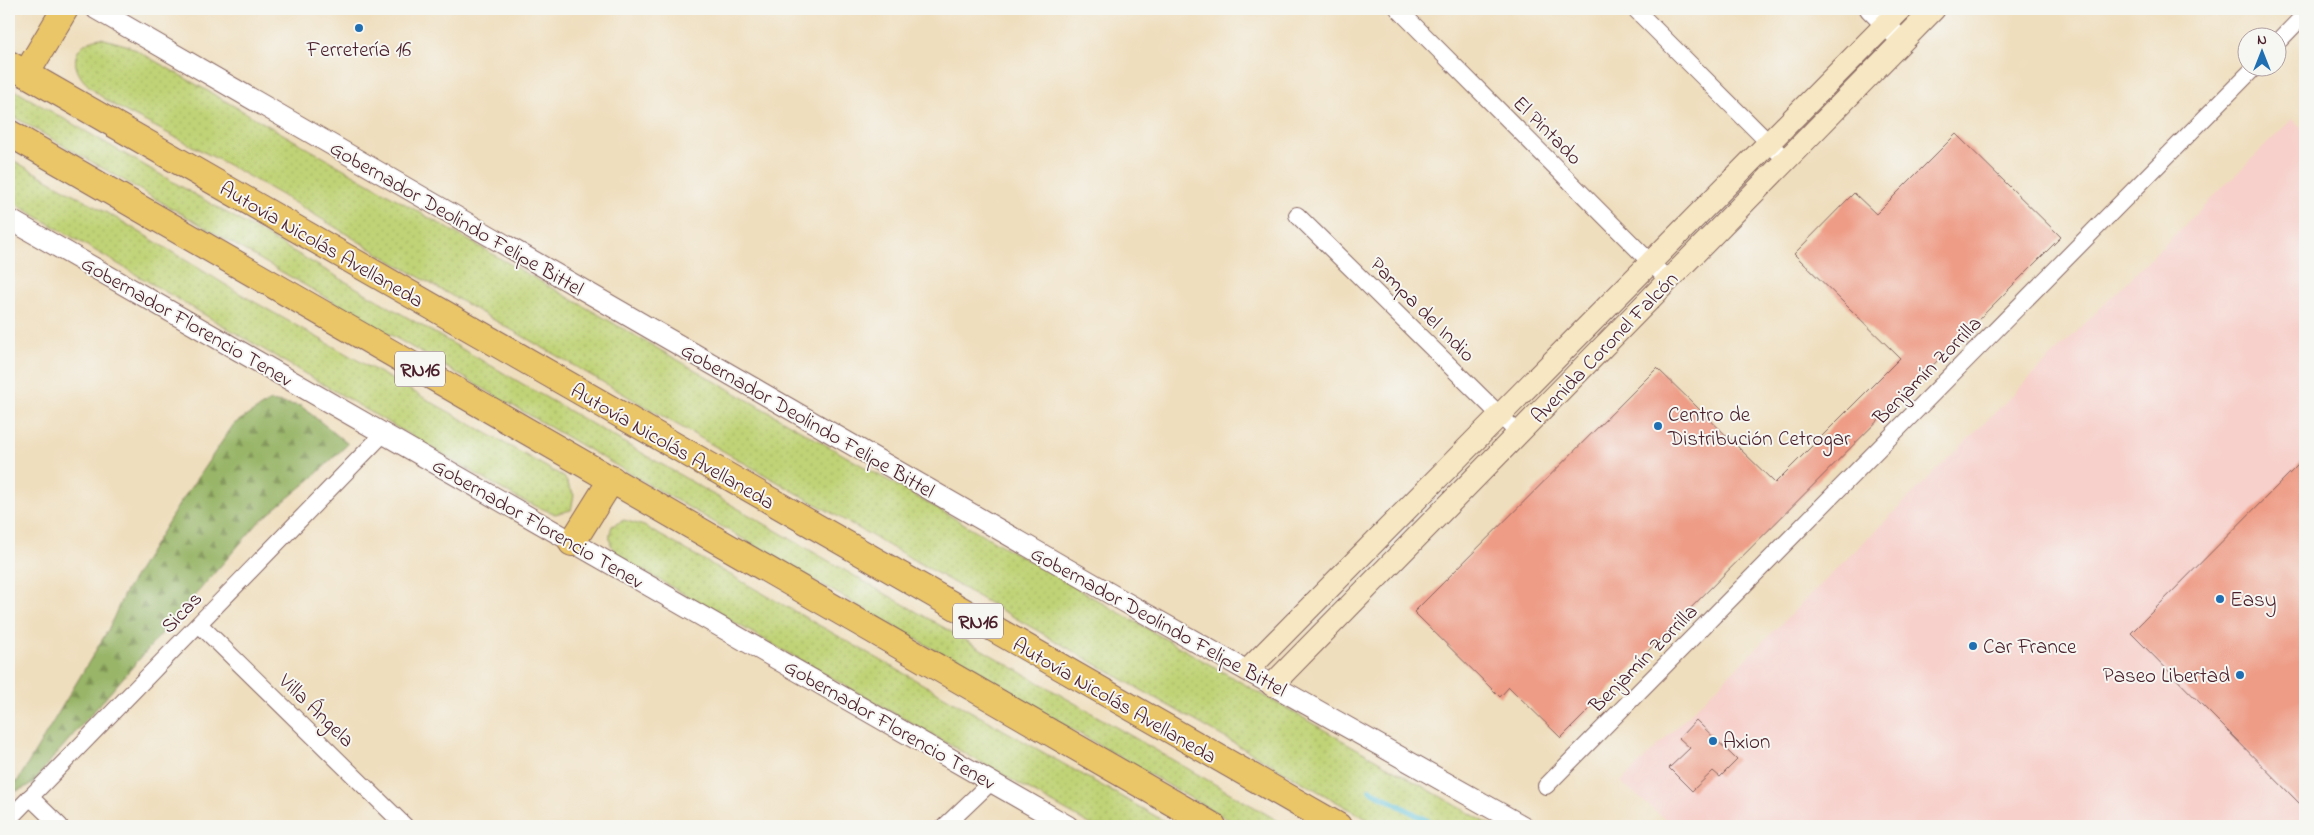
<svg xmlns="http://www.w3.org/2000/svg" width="2314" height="835" font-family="'Indie Flower',sans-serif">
	<defs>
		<pattern id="grass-dots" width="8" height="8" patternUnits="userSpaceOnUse" patternTransform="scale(1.25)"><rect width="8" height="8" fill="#c0d376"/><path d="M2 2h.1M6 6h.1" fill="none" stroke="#a6b566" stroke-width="1.8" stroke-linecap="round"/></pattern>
		<pattern id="forest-firs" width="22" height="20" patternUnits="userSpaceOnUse" patternTransform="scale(1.25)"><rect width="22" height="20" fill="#98b567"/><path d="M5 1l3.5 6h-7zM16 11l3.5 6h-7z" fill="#7e9355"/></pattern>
	</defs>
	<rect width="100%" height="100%" fill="#f6f6f2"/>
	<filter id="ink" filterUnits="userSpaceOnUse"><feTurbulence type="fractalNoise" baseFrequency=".02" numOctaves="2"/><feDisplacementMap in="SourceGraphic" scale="10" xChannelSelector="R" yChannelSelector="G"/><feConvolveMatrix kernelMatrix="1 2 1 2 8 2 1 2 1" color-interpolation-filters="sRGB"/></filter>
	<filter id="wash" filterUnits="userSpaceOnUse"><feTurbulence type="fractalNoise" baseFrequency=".0096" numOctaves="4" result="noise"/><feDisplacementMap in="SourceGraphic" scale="20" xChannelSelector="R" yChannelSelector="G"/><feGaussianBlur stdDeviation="1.12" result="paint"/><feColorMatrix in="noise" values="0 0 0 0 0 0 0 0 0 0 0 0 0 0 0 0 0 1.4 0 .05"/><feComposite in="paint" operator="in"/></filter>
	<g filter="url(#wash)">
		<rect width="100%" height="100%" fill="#efdebd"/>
		<path fill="#f7d0cb" d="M2292,119L2305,132V826H1673L1621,782Z"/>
		<g fill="url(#grass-dots)" stroke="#857950">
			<path d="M101,38L129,46L1492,826H1379L391,261C341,231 292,200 241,172C211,155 180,140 150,124C126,112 102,101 84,81C67,61 77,41 101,38Z"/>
			<path d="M9,87L1287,826H1239L9,114Z"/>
			<path d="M9,158L123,222L244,296L564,477L574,495L571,510L555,514L517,498L9,200Z"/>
			<path d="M624,520L644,526L1173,826H1093L624,560C612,549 606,542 612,526Z"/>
		</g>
		<path fill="url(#forest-firs)" stroke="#716a49" d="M270,401L301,406L348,444L312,478L259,522L46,766L33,784L9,794V780L17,782L108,630L124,594L178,506L234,424Z"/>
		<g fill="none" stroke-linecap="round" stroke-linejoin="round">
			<path stroke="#5cc1da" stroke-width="5.5" d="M1370,790L1437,826"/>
		</g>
		<g id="blocks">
			<g fill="#ee9c86">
				<path d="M1956,134L2061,237L1561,738L1509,687L1500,697L1414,612L1657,368L1775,483L1900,358L1794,254L1854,193L1876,214Z"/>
				<path d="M2305,458V809L2131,633Z"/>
				<path d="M1696,720L1737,760L1720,777L1713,771L1692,791L1669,768L1690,748L1679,738Z"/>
			</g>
		</g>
	</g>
	<g filter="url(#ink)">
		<use href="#blocks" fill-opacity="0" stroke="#84625e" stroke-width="1"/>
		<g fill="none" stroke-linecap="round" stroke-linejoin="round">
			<defs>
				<g id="minor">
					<path d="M1398,9L1669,281"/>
					<path d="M1635,9L1787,161"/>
					<path d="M2276,44L2305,14"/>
					<path d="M1297,215L1519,434"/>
					<path d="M199,624L405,826"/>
					<path d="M1546,786L2254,68"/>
					<path d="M30,797L60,826"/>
					<path d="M9,819L383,434"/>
					<path d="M945,826L991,782"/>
				</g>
				<g id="tertiary">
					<path d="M96,9L1116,597L1523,826"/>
					<path d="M1870,9L1897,36"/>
					<path d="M9,219L1068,826"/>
				</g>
				<g id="secondary">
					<path d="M1248,670L1901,9"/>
					<path d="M1272,685L1934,9"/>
				</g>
				<g id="trunk">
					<path d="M9,64L1338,826"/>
					<path d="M26,74L65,9"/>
					<path d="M9,133L1213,826"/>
					<path d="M572,543L612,479"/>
				</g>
			</defs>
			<use href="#minor" stroke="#84625e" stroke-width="18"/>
			<use href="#tertiary" stroke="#84625e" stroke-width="22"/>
			<use href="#secondary" stroke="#84625e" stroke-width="24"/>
			<use href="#trunk" stroke="#84625e" stroke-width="28"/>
			<use href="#minor" stroke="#fff" stroke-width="16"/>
			<use href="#tertiary" stroke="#fff" stroke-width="20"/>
			<use href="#secondary" stroke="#f7e8c3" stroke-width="22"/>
			<use href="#trunk" stroke="#ebc669" stroke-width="26"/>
		</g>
	</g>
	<g fill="#1f6fb2" stroke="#f6f6f2" stroke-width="2">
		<circle cx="359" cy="28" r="5"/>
		<circle cx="1658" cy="426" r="5"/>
		<circle cx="2220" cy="599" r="5"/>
		<circle cx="1973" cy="646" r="5"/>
		<circle cx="2240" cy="675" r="5"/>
		<circle cx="1713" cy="741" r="5"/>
	</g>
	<g text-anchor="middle" stroke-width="4" stroke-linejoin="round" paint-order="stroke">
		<g fill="#f6f6f2" stroke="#7e6067" stroke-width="1">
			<rect x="395" y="351.5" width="50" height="35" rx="4"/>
			<rect x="953" y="603.5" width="50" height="35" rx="4"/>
		</g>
		<g font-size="20" font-weight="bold" fill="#4a1f2b">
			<text x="420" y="376">RN16</text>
			<text x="978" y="628">RN16</text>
		</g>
		<g font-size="21" fill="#4a1f2b" stroke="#f6f6f2" text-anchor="start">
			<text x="359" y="56" text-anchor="middle">Ferretería 16</text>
			<text x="1668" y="421">Centro de<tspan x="1668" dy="24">Distribución Cetrogar</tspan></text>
			<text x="2230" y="606">Easy</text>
			<text x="1983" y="653">Car France</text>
			<text x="2230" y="682" text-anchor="end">Paseo Libertad</text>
			<text x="1723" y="748">Axion</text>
		</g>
		<g font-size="21" fill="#4a1f2b" stroke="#f6f6f2">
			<text transform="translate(1548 130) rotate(45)" y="7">El Pintado</text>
			<text transform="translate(457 218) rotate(30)" y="7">Gobernador Deolindo Felipe Bittel</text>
			<text transform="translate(322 244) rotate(30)" y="7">Autovía Nicolás Avellaneda</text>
			<text transform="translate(1423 309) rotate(45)" y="7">Pampa del Indio</text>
			<text transform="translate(187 321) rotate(30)" y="7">Gobernador Florencio Tenev</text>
			<text transform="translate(1604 347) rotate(-46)" y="7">Avenida Coronel Falcón</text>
			<text transform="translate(1927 370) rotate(-45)" y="7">Benjamín Zorrilla</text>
			<text transform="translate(808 420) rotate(30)" y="7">Gobernador Deolindo Felipe Bittel</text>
			<text transform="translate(673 446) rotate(30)" y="7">Autovía Nicolás Avellaneda</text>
			<text transform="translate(538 523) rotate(30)" y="7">Gobernador Florencio Tenev</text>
			<text transform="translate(181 612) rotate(-46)" y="7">Sicas</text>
			<text transform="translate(1159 621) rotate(29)" y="7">Gobernador Deolindo Felipe Bittel</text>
			<text transform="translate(1643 658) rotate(-45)" y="7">Benjamín Zorrilla</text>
			<text transform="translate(1115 700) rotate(30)" y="7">Autovía Nicolás Avellaneda</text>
			<text transform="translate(317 710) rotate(44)" y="7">Villa Ángela</text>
			<text transform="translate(890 724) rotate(30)" y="7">Gobernador Florencio Tenev</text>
		</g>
	</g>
	<rect width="2314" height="835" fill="none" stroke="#f6f6f2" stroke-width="30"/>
	<g transform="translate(2262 52)"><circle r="24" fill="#f6f6f2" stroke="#b1a0a2"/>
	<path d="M0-4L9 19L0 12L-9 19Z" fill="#1f6fb2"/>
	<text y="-8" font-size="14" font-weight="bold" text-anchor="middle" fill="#4a1f2b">N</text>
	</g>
</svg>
